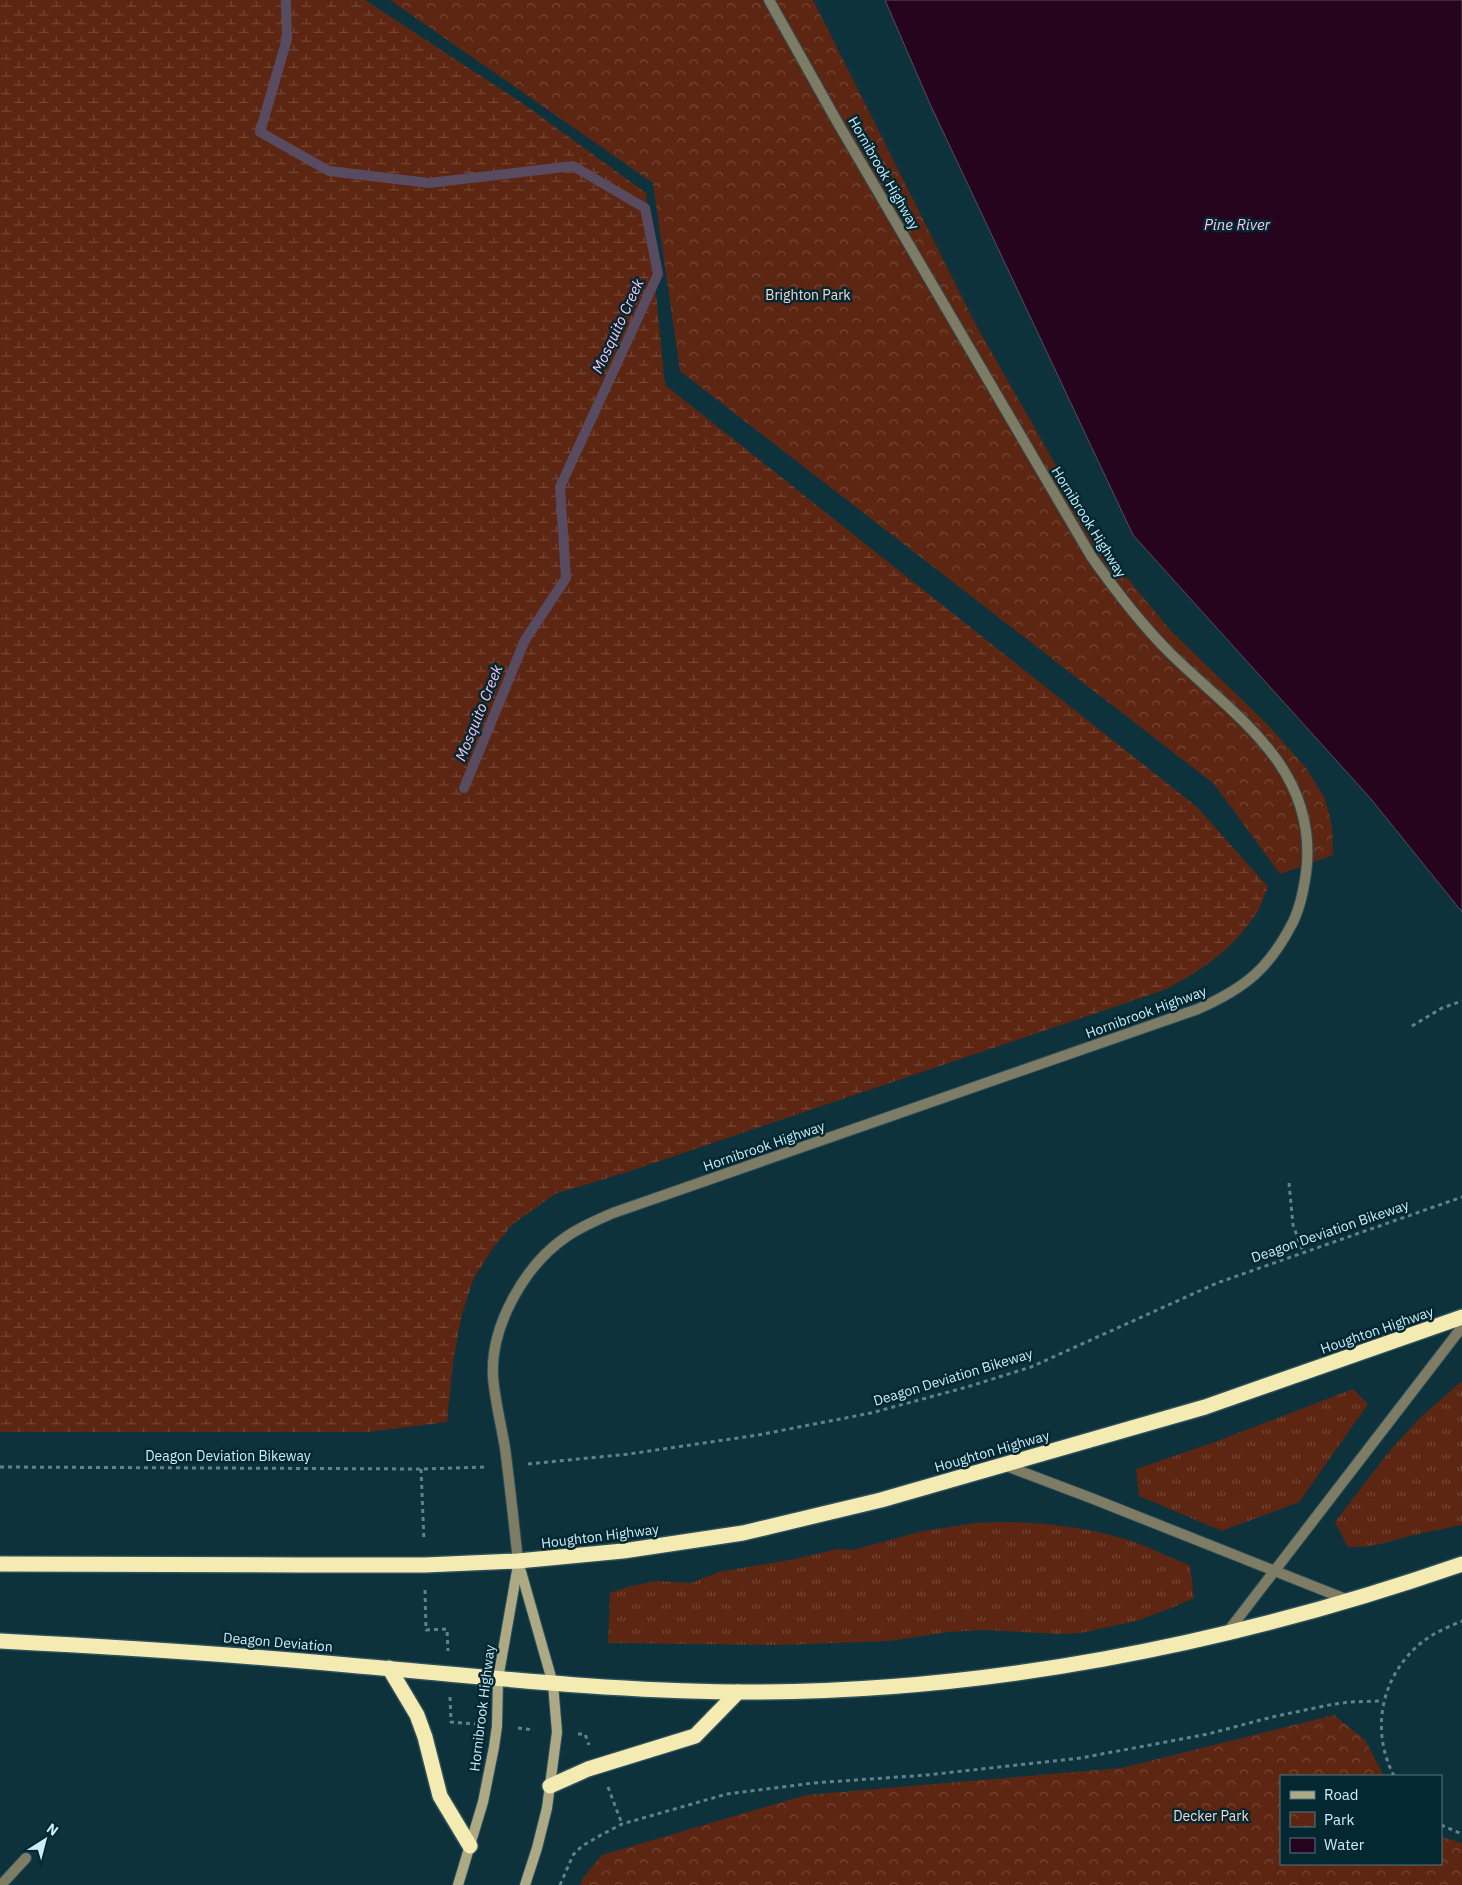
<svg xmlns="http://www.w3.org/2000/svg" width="1462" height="1885" font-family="'IBM Plex Sans',sans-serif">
	<defs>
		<pattern id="grass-tufts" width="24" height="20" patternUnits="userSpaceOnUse" patternTransform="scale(1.25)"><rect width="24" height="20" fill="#5d2612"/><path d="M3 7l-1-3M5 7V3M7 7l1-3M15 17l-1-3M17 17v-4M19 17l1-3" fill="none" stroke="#734635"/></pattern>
		<pattern id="wetland-marsh" width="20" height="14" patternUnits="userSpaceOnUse" patternTransform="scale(1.25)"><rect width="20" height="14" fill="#5d2612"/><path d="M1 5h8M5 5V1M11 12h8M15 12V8" fill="none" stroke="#734635"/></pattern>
		<pattern id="park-crowns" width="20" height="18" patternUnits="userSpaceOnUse" patternTransform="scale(1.25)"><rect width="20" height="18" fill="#5d2612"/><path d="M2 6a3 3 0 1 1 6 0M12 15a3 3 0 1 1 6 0" fill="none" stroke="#734635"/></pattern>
	</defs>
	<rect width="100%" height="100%" fill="#0e323c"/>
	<g fill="url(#grass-tufts)">
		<path d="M1462,1381V1525C1444,1529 1426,1532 1409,1536C1388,1542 1370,1548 1348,1547L1335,1522L1391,1449L1422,1416Z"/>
		<path d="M1353,1389L1368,1404L1299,1502L1222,1531L1139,1496L1136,1469L1215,1442Z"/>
		<path d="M1005,1522C1048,1523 1093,1528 1134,1542C1153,1549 1172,1558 1190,1566L1194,1598L1169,1609L1136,1621L1080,1633L1058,1634L984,1630L948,1632L889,1641L779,1645L608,1643L610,1593L627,1587L656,1581L691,1583L719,1572L795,1559L838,1549L853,1550L923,1531L976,1523Z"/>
	</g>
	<path fill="url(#wetland-marsh)" d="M0,0H365L522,103L646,193L665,385L1197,807L1268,887C1264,896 1261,907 1255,915C1233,949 1200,972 1164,990L627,1172L555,1194L513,1224L492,1249L473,1280L462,1314L453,1362L447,1422L368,1432H0Z"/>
	<g fill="url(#park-crowns)">
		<path d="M390,0H813L976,325L1104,550L1171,631L1268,725L1306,768L1325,799L1332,826L1333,855L1280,874L1214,784L680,371L653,183Z"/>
		<path d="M1334,1715L1365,1740L1384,1776H1281V1864H1441V1837L1462,1843V1885H580L583,1878L602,1855L806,1795L1122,1768Z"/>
	</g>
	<path fill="#26041d" stroke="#584a5f" d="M885,0H1462V912L1371,799L1133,535L930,104Z"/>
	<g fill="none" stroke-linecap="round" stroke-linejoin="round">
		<path stroke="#584a5f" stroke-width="10" d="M286,0L287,39L260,132L329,171L429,183L573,166L645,208L658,274L560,487L566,578L525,640L464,788"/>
		<defs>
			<g id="lane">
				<path d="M1004,1465L1091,1498L1348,1600"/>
				<path d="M1226,1634L1462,1327"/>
				<path d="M1,1885L26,1858"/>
			</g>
			<path id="street" d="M518,1561C514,1524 510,1486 505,1448C501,1424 495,1401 493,1377C490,1326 525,1265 566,1237C580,1227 597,1220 613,1213L1198,1009C1245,988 1269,969 1293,922C1302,903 1305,884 1307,864C1314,764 1233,715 1170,653C1141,624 1115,590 1091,556L839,125L769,0"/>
			<g id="secondary">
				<path d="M518,1561L553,1684L557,1732L547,1808L537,1848L525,1885"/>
				<path d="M458,1885L483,1802L494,1747L497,1726L498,1679L518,1565"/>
			</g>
			<g id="highway">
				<path d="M0,1564L302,1565H425L518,1561L623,1551L743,1533L881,1500L1205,1407L1462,1317"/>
				<path d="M0,1641C116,1647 232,1654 348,1665C477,1676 605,1691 734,1692C981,1694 1229,1645 1462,1564"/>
				<path d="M389,1668L417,1715L425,1737L440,1796L470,1846"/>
				<path d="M550,1786L588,1769L695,1736L738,1692"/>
			</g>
		</defs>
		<use href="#lane" stroke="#2d505a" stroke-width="12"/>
		<use href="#street" stroke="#2d505a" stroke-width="12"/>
		<use href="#secondary" stroke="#2d505a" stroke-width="12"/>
		<use href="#highway" stroke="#2d505a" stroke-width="18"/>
		<g stroke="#60828d" stroke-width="3" stroke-dasharray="4 4" stroke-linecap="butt">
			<path d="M1412,1026L1442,1008L1462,1001"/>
			<path d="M1289,1183L1293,1225L1303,1252"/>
			<path d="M528,1464L629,1454L758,1435L871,1413L967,1387L1031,1367L1217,1283L1462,1197"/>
			<path d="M0,1467L421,1469L487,1467"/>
			<path d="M421,1469L424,1541"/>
			<path d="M425,1590L426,1630L447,1629L448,1651"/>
			<path d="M450,1697L451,1722L475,1724"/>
			<path d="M518,1728L534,1730"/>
			<path d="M578,1734H585L589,1745"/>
			<path d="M1394,1776C1370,1730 1381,1676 1421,1643C1433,1633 1448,1627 1462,1621"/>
			<path d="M608,1787L622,1824"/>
			<path d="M1441,1825L1462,1834"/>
			<path d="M560,1885L573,1855L582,1846L601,1835L622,1824L727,1794L813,1783L927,1775L1081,1758L1208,1734L1272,1717L1329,1705L1349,1702L1383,1701"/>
		</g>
		<use href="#lane" stroke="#7f7c66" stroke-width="10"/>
		<use href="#street" stroke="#7f7c66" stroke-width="10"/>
		<use href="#secondary" stroke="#aea985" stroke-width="10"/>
		<use href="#highway" stroke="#f4ebb2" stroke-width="15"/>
	</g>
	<g text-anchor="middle" stroke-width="5" stroke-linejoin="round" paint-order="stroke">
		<g font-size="14" fill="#cdedf8" stroke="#032832">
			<text transform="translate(884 173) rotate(60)" y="5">Hornibrook Highway</text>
			<text transform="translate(1089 522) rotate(58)" y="5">Hornibrook Highway</text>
			<text transform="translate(1146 1012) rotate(-20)" y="5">Hornibrook Highway</text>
			<text transform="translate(764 1146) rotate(-19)" y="5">Hornibrook Highway</text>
			<text transform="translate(1330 1231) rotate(-19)" y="5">Deagon Deviation Bikeway</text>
			<text transform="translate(1377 1330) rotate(-19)" y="5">Houghton Highway</text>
			<text transform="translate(953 1377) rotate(-17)" y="5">Deagon Deviation Bikeway</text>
			<text transform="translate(992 1451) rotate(-16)" y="5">Houghton Highway</text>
			<text x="228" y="1461">Deagon Deviation Bikeway</text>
			<text transform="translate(600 1536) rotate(-7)" y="5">Houghton Highway</text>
			<text transform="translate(278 1642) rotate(5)" y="5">Deagon Deviation</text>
			<text transform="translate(482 1708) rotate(-83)" y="5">Hornibrook Highway</text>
		</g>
		<g font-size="14" fill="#f5d5ca" stroke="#032832">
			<text x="808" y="300">Brighton Park</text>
			<text x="1211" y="1821">Decker Park</text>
		</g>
		<g font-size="15" font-style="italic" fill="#fec5ea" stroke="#032832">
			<text x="1237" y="230">Pine River</text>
			<text transform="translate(618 326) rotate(-65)" y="5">Mosquito Creek</text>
			<text transform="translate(479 713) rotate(-68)" y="5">Mosquito Creek</text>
		</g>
	</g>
	<rect x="1280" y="1775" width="162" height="90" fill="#032832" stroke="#547781"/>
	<rect x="1290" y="1791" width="25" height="8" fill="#aea985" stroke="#547781"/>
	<text x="1324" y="1800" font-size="15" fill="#cdedf8">Road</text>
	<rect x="1290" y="1812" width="25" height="15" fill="url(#park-crowns)" stroke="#547781"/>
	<text x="1324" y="1825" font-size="15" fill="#cdedf8">Park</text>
	<rect x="1290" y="1838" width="25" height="15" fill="#26041d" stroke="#547781"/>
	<text x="1324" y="1850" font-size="15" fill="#cdedf8">Water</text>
	<g transform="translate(45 1840) rotate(36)" stroke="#032832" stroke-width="4" paint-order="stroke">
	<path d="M0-4L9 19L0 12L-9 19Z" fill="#cdedf8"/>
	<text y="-8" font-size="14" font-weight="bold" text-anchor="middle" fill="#cdedf8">N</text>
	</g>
</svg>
